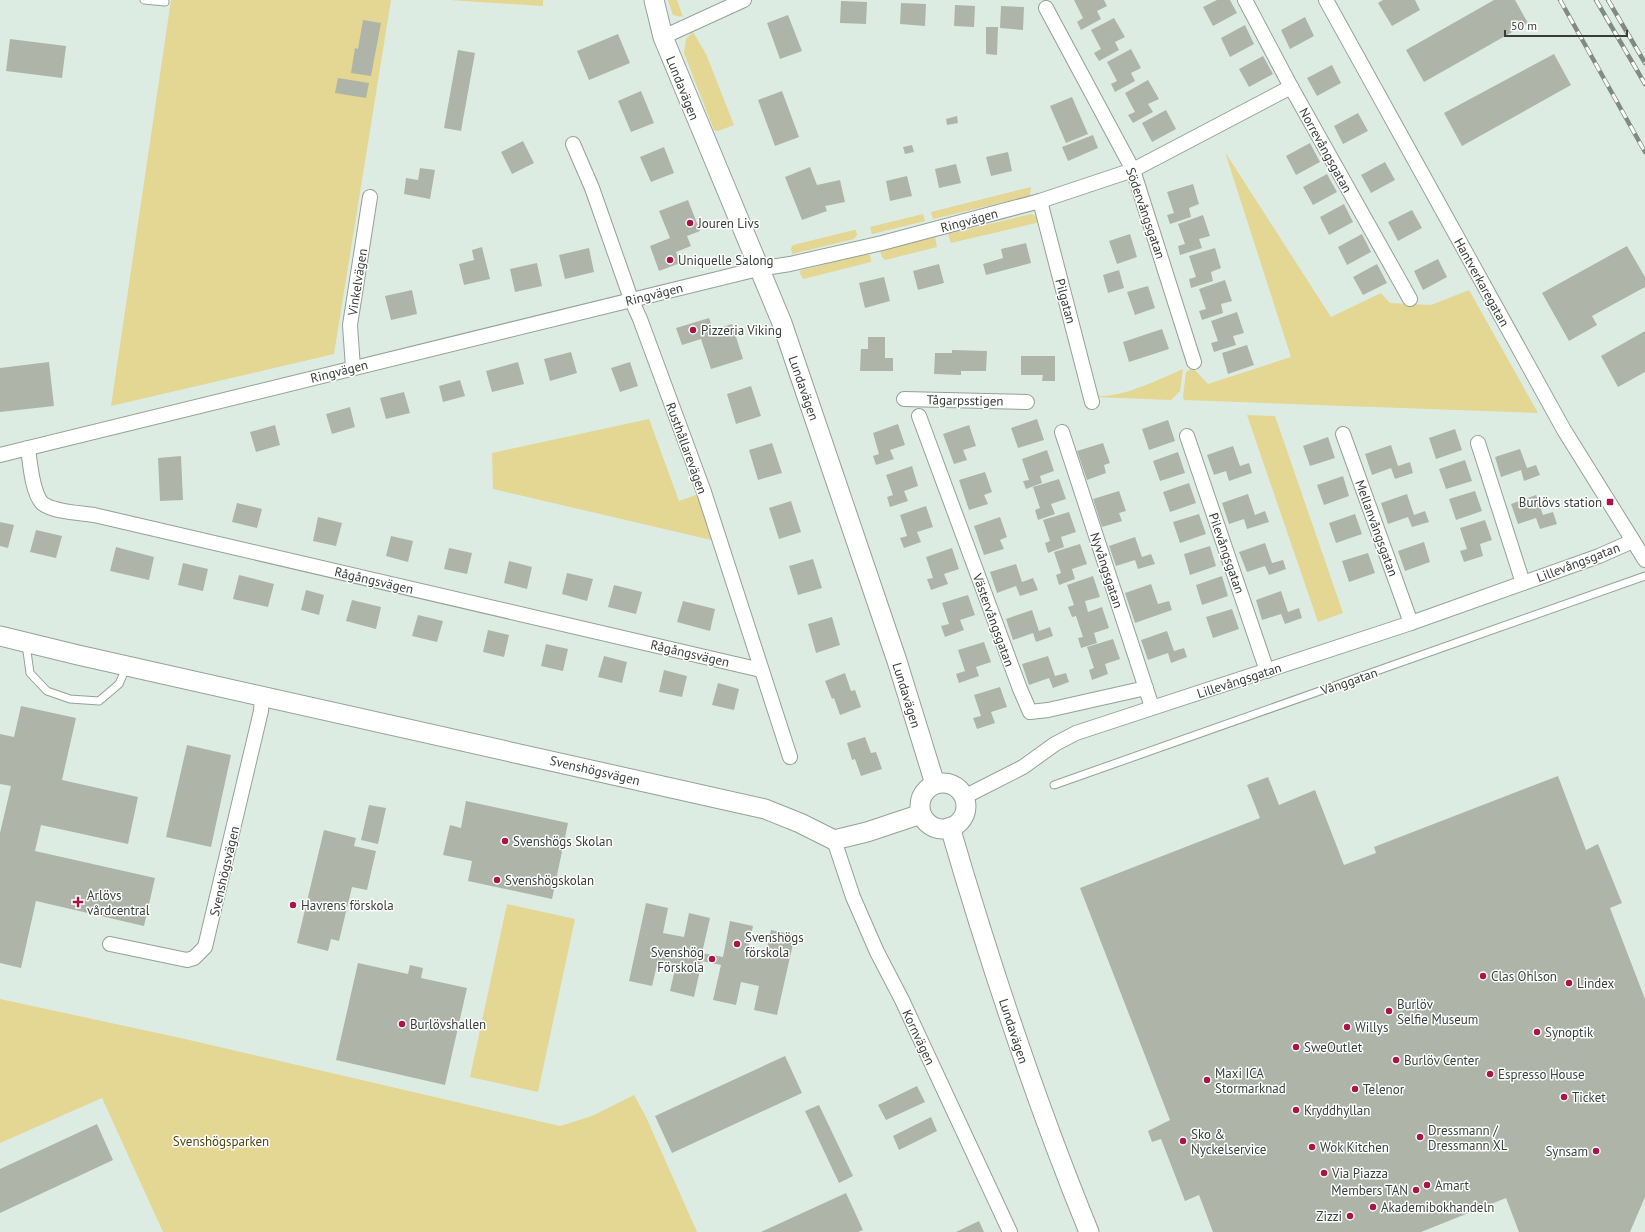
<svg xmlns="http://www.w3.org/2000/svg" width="1645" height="1232" font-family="'PT Sans',sans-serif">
	<rect width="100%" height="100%" fill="#ddece2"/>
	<g fill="#e4d693">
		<path d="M171,0H391L334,354L111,406Z"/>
		<path d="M449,0H543V6Z"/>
		<path d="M668,0H677L683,17L673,15Z"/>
		<path d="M693,32L706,54L734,125L718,131L714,130L684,53L686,39Z"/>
		<path d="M1225,152L1331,317L1381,293L1390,303L1431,305L1469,290L1538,413L1184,400L1183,397L1186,372L1193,368L1208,384L1291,357Z"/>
		<path d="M1031,187L1030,196L933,219L931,212Z"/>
		<path d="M923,214L925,221L872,234L870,227Z"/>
		<path d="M1031,214L1037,217L1040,222L951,243L948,234Z"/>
		<path d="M854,230H856L857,235L854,239L792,254L791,248L793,245Z"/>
		<path d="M935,237L937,247L885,260L882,257L880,251Z"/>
		<path d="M865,254L870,255L871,262L803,279L799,271Z"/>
		<path d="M1183,369L1180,391L1171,400L1096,397V395C1116,401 1164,377 1183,369Z"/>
		<path d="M1247,415L1275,416L1343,613L1318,622Z"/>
		<path d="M649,419L679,501L704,492L720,542L493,489L492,453Z"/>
		<path d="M507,904L575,919L538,1092L470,1077Z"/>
		<path d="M0,999L185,1039L560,1126L592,1116L634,1095L646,1117L697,1232H163L102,1098L0,1143Z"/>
	</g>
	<g fill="#aeb5a8">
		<path d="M1074,0H1104L1107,6L1097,11L1101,19L1081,30L1077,22L1083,18Z"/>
		<path d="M1217,0H1230L1237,13L1213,26L1203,7Z"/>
		<path d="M1383,0H1415L1420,10L1392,26L1378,3Z"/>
		<path d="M1494,0H1515L1528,23L1424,82L1406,50Z"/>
		<path d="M841,1L867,2L866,24L840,23Z"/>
		<path d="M901,3L926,4L925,26L900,24Z"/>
		<path d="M955,5L975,6L974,27L954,26Z"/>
		<path d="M1001,6L1024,7L1023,30L1000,28Z"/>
		<path d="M788,15L802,51L780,59L767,23Z"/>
		<path d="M1305,17L1314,36L1290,49L1281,30Z"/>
		<path d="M1114,18L1125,37L1115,42L1119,50L1099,61L1094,53L1101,49L1091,30Z"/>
		<path d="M363,20L381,23L371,76L351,73L355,48L358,49Z"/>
		<path d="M1245,25L1254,44L1230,57L1221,38Z"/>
		<path d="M986,27H998L997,55L986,54Z"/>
		<path d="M618,34L630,63L589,80L577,51Z"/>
		<path d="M10,39L66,46L62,78L6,71Z"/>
		<path d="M1131,49L1141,68L1131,73L1135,81L1115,92L1111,84L1117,81L1107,62Z"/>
		<path d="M458,50L475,53L461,131L444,128Z"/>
		<path d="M1554,54L1571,85L1462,146L1444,113Z"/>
		<path d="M1263,56L1273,74L1249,87L1239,69Z"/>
		<path d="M1332,65L1341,83L1317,96L1307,78Z"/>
		<path d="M338,78L369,83L366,98L335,93Z"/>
		<path d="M1148,80L1159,99L1148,104L1153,112L1133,123L1128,115L1135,112L1125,93Z"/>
		<path d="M641,91L654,123L631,132L618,101Z"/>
		<path d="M782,91L799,137L775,146L758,100Z"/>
		<path d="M1072,97L1088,134L1066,143L1050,106Z"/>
		<path d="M1166,110L1176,129L1152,142L1142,123Z"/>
		<path d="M1358,113L1368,131L1343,144L1334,126Z"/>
		<path d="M957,116L958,123L947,125L946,119Z"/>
		<path d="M1093,135L1098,148L1068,161L1062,147Z"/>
		<path d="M523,141L534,163L512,174L501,152Z"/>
		<path d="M1310,143L1320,162L1296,175L1286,156Z"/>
		<path d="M912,145L914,152L905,154L903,147Z"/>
		<path d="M664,147L674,173L651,182L640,157Z"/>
		<path d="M1008,152L1012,171L991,176L986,157Z"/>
		<path d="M1385,162L1395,180L1371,193L1361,175Z"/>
		<path d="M956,164L961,183L939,188L935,169Z"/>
		<path d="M810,167L817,185L840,180L845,202L825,206L827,211L802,220L785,177Z"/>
		<path d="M420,168L435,170L430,199L404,194L406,178L418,180Z"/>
		<path d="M1327,174L1337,192L1313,205L1303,187Z"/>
		<path d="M907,176L912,196L890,201L886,181Z"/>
		<path d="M1193,184L1199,204L1189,208L1191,217L1170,224L1167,215L1174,213L1167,192Z"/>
		<path d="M688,200L700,231L687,236L691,246L676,252L680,263L659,271L650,246L670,238L659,211Z"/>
		<path d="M1344,204L1353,222L1329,235L1320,217Z"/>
		<path d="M1412,210L1422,228L1398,241L1388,222Z"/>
		<path d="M1203,215L1210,236L1199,239L1202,248L1180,255L1178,246L1185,244L1178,224Z"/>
		<path d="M1130,234L1137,257L1117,264L1109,241Z"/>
		<path d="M1362,234L1371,252L1347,265L1338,247Z"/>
		<path d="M1026,243L1031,263L986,275L983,264L1003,258L1001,249Z"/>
		<path d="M1627,246L1645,277V287L1592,316L1597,325L1569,341L1542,293Z"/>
		<path d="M482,247L490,279L464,285L459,264L474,260L472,250Z"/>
		<path d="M589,248L594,272L565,279L559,255Z"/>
		<path d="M1215,248L1221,268L1211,272L1213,281L1191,288L1189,279L1196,277L1189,256Z"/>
		<path d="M1438,259L1447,277L1423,290L1414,271Z"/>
		<path d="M537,263L542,286L515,292L510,269Z"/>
		<path d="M939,264L944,283L918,290L913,271Z"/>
		<path d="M1377,264L1387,283L1363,295L1353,277Z"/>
		<path d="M1119,270L1124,288L1108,293L1103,275Z"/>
		<path d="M884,277L890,301L865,308L859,283Z"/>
		<path d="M1225,280L1232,301L1221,304L1223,313L1202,320L1199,311L1206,309L1199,289Z"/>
		<path d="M1148,286L1155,308L1135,315L1127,292Z"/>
		<path d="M412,290L417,314L391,320L385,296Z"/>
		<path d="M1237,312L1244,333L1233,336L1236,345L1214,352L1211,343L1218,341L1211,321Z"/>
		<path d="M709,318L713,330L732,324L743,359L711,369L701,339L682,345L676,328Z"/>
		<path d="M1162,329L1169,349L1129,362L1123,342Z"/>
		<path d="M1645,331V372L1618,387L1601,356Z"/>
		<path d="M868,337H885V358H893V371H860L861,349H868Z"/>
		<path d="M1247,345L1254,365L1228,374L1222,353Z"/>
		<path d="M952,350L987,351L986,371H961V375L934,374L935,353H952Z"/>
		<path d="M571,352L577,373L550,381L544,359Z"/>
		<path d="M1021,356H1055V381H1042L1043,375H1021Z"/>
		<path d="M49,362L54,406L0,412V368Z"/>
		<path d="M518,362L524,384L492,392L486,371Z"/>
		<path d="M630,362L638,386L620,392L611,368Z"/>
		<path d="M460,380L465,396L443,402L439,386Z"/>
		<path d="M751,386L761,416L736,424L727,394Z"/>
		<path d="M404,392L410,413L386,419L380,398Z"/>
		<path d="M350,407L355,427L332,434L326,414Z"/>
		<path d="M1037,419L1044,440L1018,448L1011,428Z"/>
		<path d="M1168,420L1175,441L1149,450L1142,429Z"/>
		<path d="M898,424L905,445L890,450L894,459L876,465L873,456L879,454L873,433Z"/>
		<path d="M275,425L280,445L256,452L250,432Z"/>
		<path d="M969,425L976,446L963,450L967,460L954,464L943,434Z"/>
		<path d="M1455,429L1462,450L1436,459L1429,438Z"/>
		<path d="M1328,437L1335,458L1310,466L1303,446Z"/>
		<path d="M772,443L782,473L758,480L749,450Z"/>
		<path d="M1103,443L1110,463L1104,465L1106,473L1087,480L1077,451Z"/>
		<path d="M1391,445L1398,466L1410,462L1413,473L1395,479L1391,468L1372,475L1365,454Z"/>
		<path d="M1233,446L1240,466L1249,463L1252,473L1229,481L1226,471L1214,475L1207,455Z"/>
		<path d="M1520,449L1527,468L1536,465L1540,475L1524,481L1521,470L1501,477L1495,457Z"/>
		<path d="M1047,450L1054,471L1040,476L1042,483L1026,489L1023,481L1029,480L1022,459Z"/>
		<path d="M1178,452L1185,473L1160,481L1153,461Z"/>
		<path d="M181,456L183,500L160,501L158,458Z"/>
		<path d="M1465,460L1472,481L1446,489L1439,469Z"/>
		<path d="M912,466L918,486L904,491L908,501L890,507L887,497L893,495L886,475Z"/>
		<path d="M985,472L992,492L984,495L988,504L969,510L959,480Z"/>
		<path d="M1343,476L1349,496L1324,505L1317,485Z"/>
		<path d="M1059,479L1066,499L1051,504L1055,514L1038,520L1035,510L1040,508L1033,487Z"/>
		<path d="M1189,483L1196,503L1170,512L1163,492Z"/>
		<path d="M1119,491L1126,511L1119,513L1122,521L1102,527L1093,499Z"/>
		<path d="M1475,491L1482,511L1456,520L1449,499Z"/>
		<path d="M1248,494L1255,515L1265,511L1269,522L1247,529L1244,519L1229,524L1222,503Z"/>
		<path d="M1407,494L1414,515L1425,511L1429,522L1412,527L1408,517L1388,524L1381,503Z"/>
		<path d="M1536,495L1543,515L1553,512L1557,524L1540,529L1536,518L1518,524L1511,504Z"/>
		<path d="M791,501L801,532L779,539L769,508Z"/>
		<path d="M237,503L262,509L257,528L232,522Z"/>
		<path d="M926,506L933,527L917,532L921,542L904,548L900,538L907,536L900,515Z"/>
		<path d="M1069,512L1076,532L1061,537L1064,547L1048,553L1045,543L1050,541L1043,520Z"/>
		<path d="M1199,514L1206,534L1180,543L1173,522Z"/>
		<path d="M1355,514L1362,534L1336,543L1329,523Z"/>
		<path d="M318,517L342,523L336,546L313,541Z"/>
		<path d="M1000,517L1007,537L1000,540L1004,549L984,555L974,526Z"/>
		<path d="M1485,520L1492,540L1480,544L1483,556L1464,562L1460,551L1467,549L1460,528Z"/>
		<path d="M0,522L14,525L8,548L0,546Z"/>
		<path d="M36,530L62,536L56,558L30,552Z"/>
		<path d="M391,536L413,541L408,562L386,556Z"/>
		<path d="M1135,537L1142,557L1151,554L1155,564L1138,569L1135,560L1116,566L1109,546Z"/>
		<path d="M1424,542L1430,562L1405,571L1398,551Z"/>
		<path d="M1265,543L1272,563L1283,560L1286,569L1269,575L1265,566L1247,572L1239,552Z"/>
		<path d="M1080,544L1087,564L1072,569L1075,579L1059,585L1056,575L1061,573L1054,552Z"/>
		<path d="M1210,546L1216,566L1190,575L1184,554Z"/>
		<path d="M116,547L154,557L149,580L110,571Z"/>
		<path d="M449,548L472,553L467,574L444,569Z"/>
		<path d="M952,548L959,569L944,574L948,584L931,590L927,579L933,578L926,557Z"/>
		<path d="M1368,553L1375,573L1349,582L1342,561Z"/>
		<path d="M813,559L822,588L798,595L789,566Z"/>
		<path d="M509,561L532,567L527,589L504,583Z"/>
		<path d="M183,563L208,569L203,591L178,585Z"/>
		<path d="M1016,564L1022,582L1033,578L1038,590L1020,596L1016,586L997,593L990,572Z"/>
		<path d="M567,573L593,579L587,601L562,594Z"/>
		<path d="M239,575L274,584L268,607L233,599Z"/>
		<path d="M1093,576L1100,597L1085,601L1088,612L1102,607L1109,628L1094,633L1097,643L1081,648L1078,638L1083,637L1076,616L1072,617L1068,607L1074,605L1067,585Z"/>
		<path d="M1222,576L1228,596L1202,605L1196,585Z"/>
		<path d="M1151,584L1158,604L1169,601L1172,610L1135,623L1125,593Z"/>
		<path d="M614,585L642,592L636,614L608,607Z"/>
		<path d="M306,590L324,595L319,615L301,610Z"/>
		<path d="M1281,591L1288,612L1299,608L1302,618L1285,624L1281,614L1262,620L1256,600Z"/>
		<path d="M968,595L975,615L960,620L964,630L945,637L941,626L949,624L942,603Z"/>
		<path d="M352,600L381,607L376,629L346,621Z"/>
		<path d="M683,601L715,609L710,631L677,622Z"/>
		<path d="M1232,609L1239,629L1213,638L1206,617Z"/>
		<path d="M1032,610L1039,631L1050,627L1053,636L1036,642L1033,633L1013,640L1006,619Z"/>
		<path d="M418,615L443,621L437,642L412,636Z"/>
		<path d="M832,617L840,645L816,653L808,624Z"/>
		<path d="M488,630L509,635L504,657L483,652Z"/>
		<path d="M1167,631L1174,651L1184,648L1187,657L1171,663L1168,653L1148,660L1141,640Z"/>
		<path d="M1113,639L1120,659L1105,664L1108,674L1092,680L1089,670L1094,668L1087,647Z"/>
		<path d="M984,642L991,662L976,667L979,676L959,683L956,674L965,671L958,650Z"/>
		<path d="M546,644L568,649L563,671L541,666Z"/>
		<path d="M604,656L627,662L622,683L598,677Z"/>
		<path d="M1048,656L1055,676L1066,673L1069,682L1053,688L1049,678L1029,685L1022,664Z"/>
		<path d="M664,670L687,676L682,697L659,692Z"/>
		<path d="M845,673L851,691L855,690L861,707L840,715L834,698L832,699L825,681Z"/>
		<path d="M718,683L739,689L734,710L712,705Z"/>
		<path d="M1000,687L1007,707L991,712L995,723L977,729L973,718L981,716L974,695Z"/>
		<path d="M21,706L76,718L62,780L138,797L128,844L41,825L35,851L155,878L144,926L36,901L21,968L0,963V833L11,786L0,784V734L14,737Z"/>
		<path d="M865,737L871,753L876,752L882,769L861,776L855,759L852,760L847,743Z"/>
		<path d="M187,745L231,755L211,847L166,837Z"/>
		<path d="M1558,776L1586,850L1598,844L1622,903L1610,908L1645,999V1197L1630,1232H1519L1506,1198L1421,1232H1213L1199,1195L1185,1201L1161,1139L1152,1142L1148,1131L1170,1120L1080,888L1260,818L1247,785L1268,777L1279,805L1315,790L1344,865L1376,853L1374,847Z"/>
		<path d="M466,801L568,823L552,899L468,881L472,861L443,855L450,825L461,828Z"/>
		<path d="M369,805L386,808L378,844L361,840Z"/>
		<path d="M324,830L356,838L354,846L376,851L367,890L352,887L339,941L331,939L328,951L297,943Z"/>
		<path d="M646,903L668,908L663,933L684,937L689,913L710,918L702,953L723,957L730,921L753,926L747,954L765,957L771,930L795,935L777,1015L754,1010L759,986L741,982L736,1005L713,1000L721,965L702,961L694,997L670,991L676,965L658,961L652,986L629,981Z"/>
		<path d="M358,963L408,974L410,965L423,968L421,978L467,988L445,1085L336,1060Z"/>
		<path d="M785,1056L802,1093L672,1153L655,1116Z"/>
		<path d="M917,1086L925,1102L886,1120L878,1105Z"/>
		<path d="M819,1105L853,1176L839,1183L805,1111Z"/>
		<path d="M931,1117L937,1131L899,1150L893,1136Z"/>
		<path d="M97,1124L113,1160L0,1213V1169Z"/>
		<path d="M846,1193L863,1230L858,1232H761Z"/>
		<path d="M979,1221L984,1232H956Z"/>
	</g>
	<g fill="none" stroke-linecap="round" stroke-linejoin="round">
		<defs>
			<g id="lane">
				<path d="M144,0L165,2"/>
				<path d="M26,644L30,673L47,691L70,699L99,701L119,684L126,668"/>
				<path d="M1054,785L1645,576"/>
			</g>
			<g id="street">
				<path d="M1245,0L1291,87L1410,299"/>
				<path d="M1326,0L1564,430L1645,560"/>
				<path d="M1046,8L1133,170L1194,362"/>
				<path d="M663,37L744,0"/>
				<path d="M573,144L592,188L631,299L640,319L704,492L790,757"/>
				<path d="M1040,201L1092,402"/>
				<path d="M353,368L350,325L370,197"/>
				<path d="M904,399L1027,402"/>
				<path d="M919,416L1020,689L1030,712L1048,710L1146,688"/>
				<path d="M1062,432L1152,707"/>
				<path d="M1343,434L1411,623"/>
				<path d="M1187,436L1267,671"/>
				<path d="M1478,443L1523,583"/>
				<path d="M28,448C30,463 32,492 42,503C52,512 81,513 94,515L761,670"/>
				<path d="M0,455L758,269L790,264L882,243L1040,201L1133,170L1291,87"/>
				<path d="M964,797L1023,767L1055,744L1076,733L1411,623L1599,556L1633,541"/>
				<path d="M834,840L853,897L877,952L902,1000L1010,1232"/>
				<path d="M110,944L187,960L194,958L205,947L261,711L262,696"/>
			</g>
			<g id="secondary">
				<path d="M654,0L663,37L782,323L897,661L935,784"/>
				<path d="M0,636L78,655L765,809L800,823L834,840L867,832L921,814"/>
				<circle cx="943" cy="806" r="23"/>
				<path d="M950,827C990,964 1035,1100 1089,1232"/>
			</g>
		</defs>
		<use href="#lane" stroke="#94a199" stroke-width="9"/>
		<use href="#street" stroke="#94a199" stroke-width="16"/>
		<use href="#secondary" stroke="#94a199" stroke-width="21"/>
		<use href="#lane" stroke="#fff" stroke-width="7"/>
		<use href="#street" stroke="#fff" stroke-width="14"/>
		<use href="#secondary" stroke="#fff" stroke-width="19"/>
		<defs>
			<g id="rail">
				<path d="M1560,0L1645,152"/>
				<path d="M1596,0L1645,84"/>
				<path d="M1608,0L1645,63"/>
			</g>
		</defs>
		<use href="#rail" stroke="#818b84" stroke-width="4.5"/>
		<use href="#rail" stroke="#fff" stroke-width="3" stroke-dasharray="9" stroke-linecap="butt"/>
	</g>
	<g fill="#a91549" stroke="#fff" stroke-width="1.5">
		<circle cx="690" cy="223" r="4"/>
		<circle cx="670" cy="260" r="4"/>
		<circle cx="693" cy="330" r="4"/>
		<rect x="1606" y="498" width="8" height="8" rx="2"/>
		<circle cx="505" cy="841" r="4"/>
		<circle cx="497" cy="880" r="4"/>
		<path d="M76 896h4v4h4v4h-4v4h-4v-4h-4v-4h4z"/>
		<circle cx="293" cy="905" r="4"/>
		<circle cx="737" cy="944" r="4"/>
		<circle cx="712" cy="959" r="4"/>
		<circle cx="1483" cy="976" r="4"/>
		<circle cx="1569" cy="983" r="4"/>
		<circle cx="1389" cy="1011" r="4"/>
		<circle cx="402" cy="1024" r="4"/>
		<circle cx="1347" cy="1027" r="4"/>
		<circle cx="1537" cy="1032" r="4"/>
		<circle cx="1296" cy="1047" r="4"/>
		<circle cx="1396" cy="1060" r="4"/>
		<circle cx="1490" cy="1074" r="4"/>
		<circle cx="1207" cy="1080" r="4"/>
		<circle cx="1355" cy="1089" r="4"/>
		<circle cx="1564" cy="1097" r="4"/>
		<circle cx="1296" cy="1110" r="4"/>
		<circle cx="1420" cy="1137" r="4"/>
		<circle cx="1183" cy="1141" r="4"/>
		<circle cx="1312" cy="1147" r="4"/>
		<circle cx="1596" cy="1151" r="4"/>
		<circle cx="1324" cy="1173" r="4"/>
		<circle cx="1427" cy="1185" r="4"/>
		<circle cx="1416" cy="1190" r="4"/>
		<circle cx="1373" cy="1207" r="4"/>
		<circle cx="1350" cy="1216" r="4"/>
	</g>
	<g text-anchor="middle" stroke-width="3" stroke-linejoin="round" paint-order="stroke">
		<g font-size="13" fill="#373d39" stroke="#fff">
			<text transform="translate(683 88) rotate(68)" y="5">Lundavägen</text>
			<text transform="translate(1326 150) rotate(61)" y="5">Norrevångsgatan</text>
			<text transform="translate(1146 213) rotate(71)" y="5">Södervångsgatan</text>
			<text transform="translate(969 220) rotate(-15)" y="5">Ringvägen</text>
			<text transform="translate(357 282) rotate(-81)" y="5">Vinkelvägen</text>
			<text transform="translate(1482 282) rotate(61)" y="5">Hantverkaregatan</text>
			<text transform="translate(654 294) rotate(-14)" y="5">Ringvägen</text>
			<text transform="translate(1066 301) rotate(75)" y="5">Pilgatan</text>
			<text transform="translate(339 371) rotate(-14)" y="5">Ringvägen</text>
			<text transform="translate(804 388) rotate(71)" y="5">Lundavägen</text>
			<text transform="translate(965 400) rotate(1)" y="5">Tågarpsstigen</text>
			<text transform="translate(687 448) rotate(70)" y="5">Rusthållarevägen</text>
			<text transform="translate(1377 528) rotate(70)" y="5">Mellanvångsgatan</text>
			<text transform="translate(1227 553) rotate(71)" y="5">Pilevångsgatan</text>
			<text transform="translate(1578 562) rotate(-21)" y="5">Lillevångsgatan</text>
			<text transform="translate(1107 570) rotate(72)" y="5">Nyvångsgatan</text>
			<text transform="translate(374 580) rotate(13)" y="5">Rågångsvägen</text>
			<text transform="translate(994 620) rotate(70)" y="5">Västervångsgatan</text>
			<text transform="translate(690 653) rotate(13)" y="5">Rågångsvägen</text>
			<text transform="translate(1239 680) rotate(-18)" y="5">Lillevångsgatan</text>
			<text transform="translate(1349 681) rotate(-19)" y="5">Vånggatan</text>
			<text transform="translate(907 695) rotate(73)" y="5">Lundavägen</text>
			<text transform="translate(595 770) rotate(13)" y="5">Svenshögsvägen</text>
			<text transform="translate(224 871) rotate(-77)" y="5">Svenshögsvägen</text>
			<text transform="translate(1014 1031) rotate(72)" y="5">Lundavägen</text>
			<text transform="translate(919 1037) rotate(65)" y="5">Kornvägen</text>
		</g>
		<g font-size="13" fill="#373d39" stroke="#fff" text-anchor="start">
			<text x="698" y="228">Jouren Livs</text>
			<text x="678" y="265">Uniquelle Salong</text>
			<text x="701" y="335">Pizzeria Viking</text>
			<text x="1602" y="507" text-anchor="end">Burlövs station</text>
			<text x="513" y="846">Svenshögs Skolan</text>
			<text x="505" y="885">Svenshögskolan</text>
			<text x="87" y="900">Arlövs<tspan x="87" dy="15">vårdcentral</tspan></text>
			<text x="301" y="910">Havrens förskola</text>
			<text x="745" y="942">Svenshögs<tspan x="745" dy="15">förskola</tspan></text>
			<text x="704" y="957" text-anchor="end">Svenshög<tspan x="704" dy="15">Förskola</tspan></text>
			<text x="1491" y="981">Clas Ohlson</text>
			<text x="1577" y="988">Lindex</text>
			<text x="1397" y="1009">Burlöv<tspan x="1397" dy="15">Selfie Museum</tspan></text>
			<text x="410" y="1029">Burlövshallen</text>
			<text x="1355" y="1032">Willys</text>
			<text x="1545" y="1037">Synoptik</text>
			<text x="1304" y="1052">SweOutlet</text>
			<text x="1404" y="1065">Burlöv Center</text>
			<text x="1215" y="1078">Maxi ICA<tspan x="1215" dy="15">Stormarknad</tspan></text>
			<text x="1498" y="1079">Espresso House</text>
			<text x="1363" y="1094">Telenor</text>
			<text x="1572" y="1102">Ticket</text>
			<text x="1304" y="1115">Kryddhyllan</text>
			<text x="1428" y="1135">Dressmann /<tspan x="1428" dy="15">Dressmann XL</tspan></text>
			<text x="1191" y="1139">Sko &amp;<tspan x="1191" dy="15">Nyckelservice</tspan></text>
			<text x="1320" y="1152">Wok Kitchen</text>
			<text x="1588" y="1156" text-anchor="end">Synsam</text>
			<text x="1332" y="1178">Via Piazza</text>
			<text x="1435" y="1190">Amart</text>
			<text x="1408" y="1195" text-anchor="end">Members TAN</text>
			<text x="1381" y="1212">Akademibokhandeln</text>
			<text x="1342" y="1221" text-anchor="end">Zizzi</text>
		</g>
		<g font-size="13" fill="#4f450e" stroke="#fff">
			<text x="221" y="1146">Svenshögsparken</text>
		</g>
	</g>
	<path d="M1505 30v6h122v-6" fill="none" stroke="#373d39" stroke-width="2"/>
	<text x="1511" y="30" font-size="12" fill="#373d39" stroke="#ffffff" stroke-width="3" paint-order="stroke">50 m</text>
</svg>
